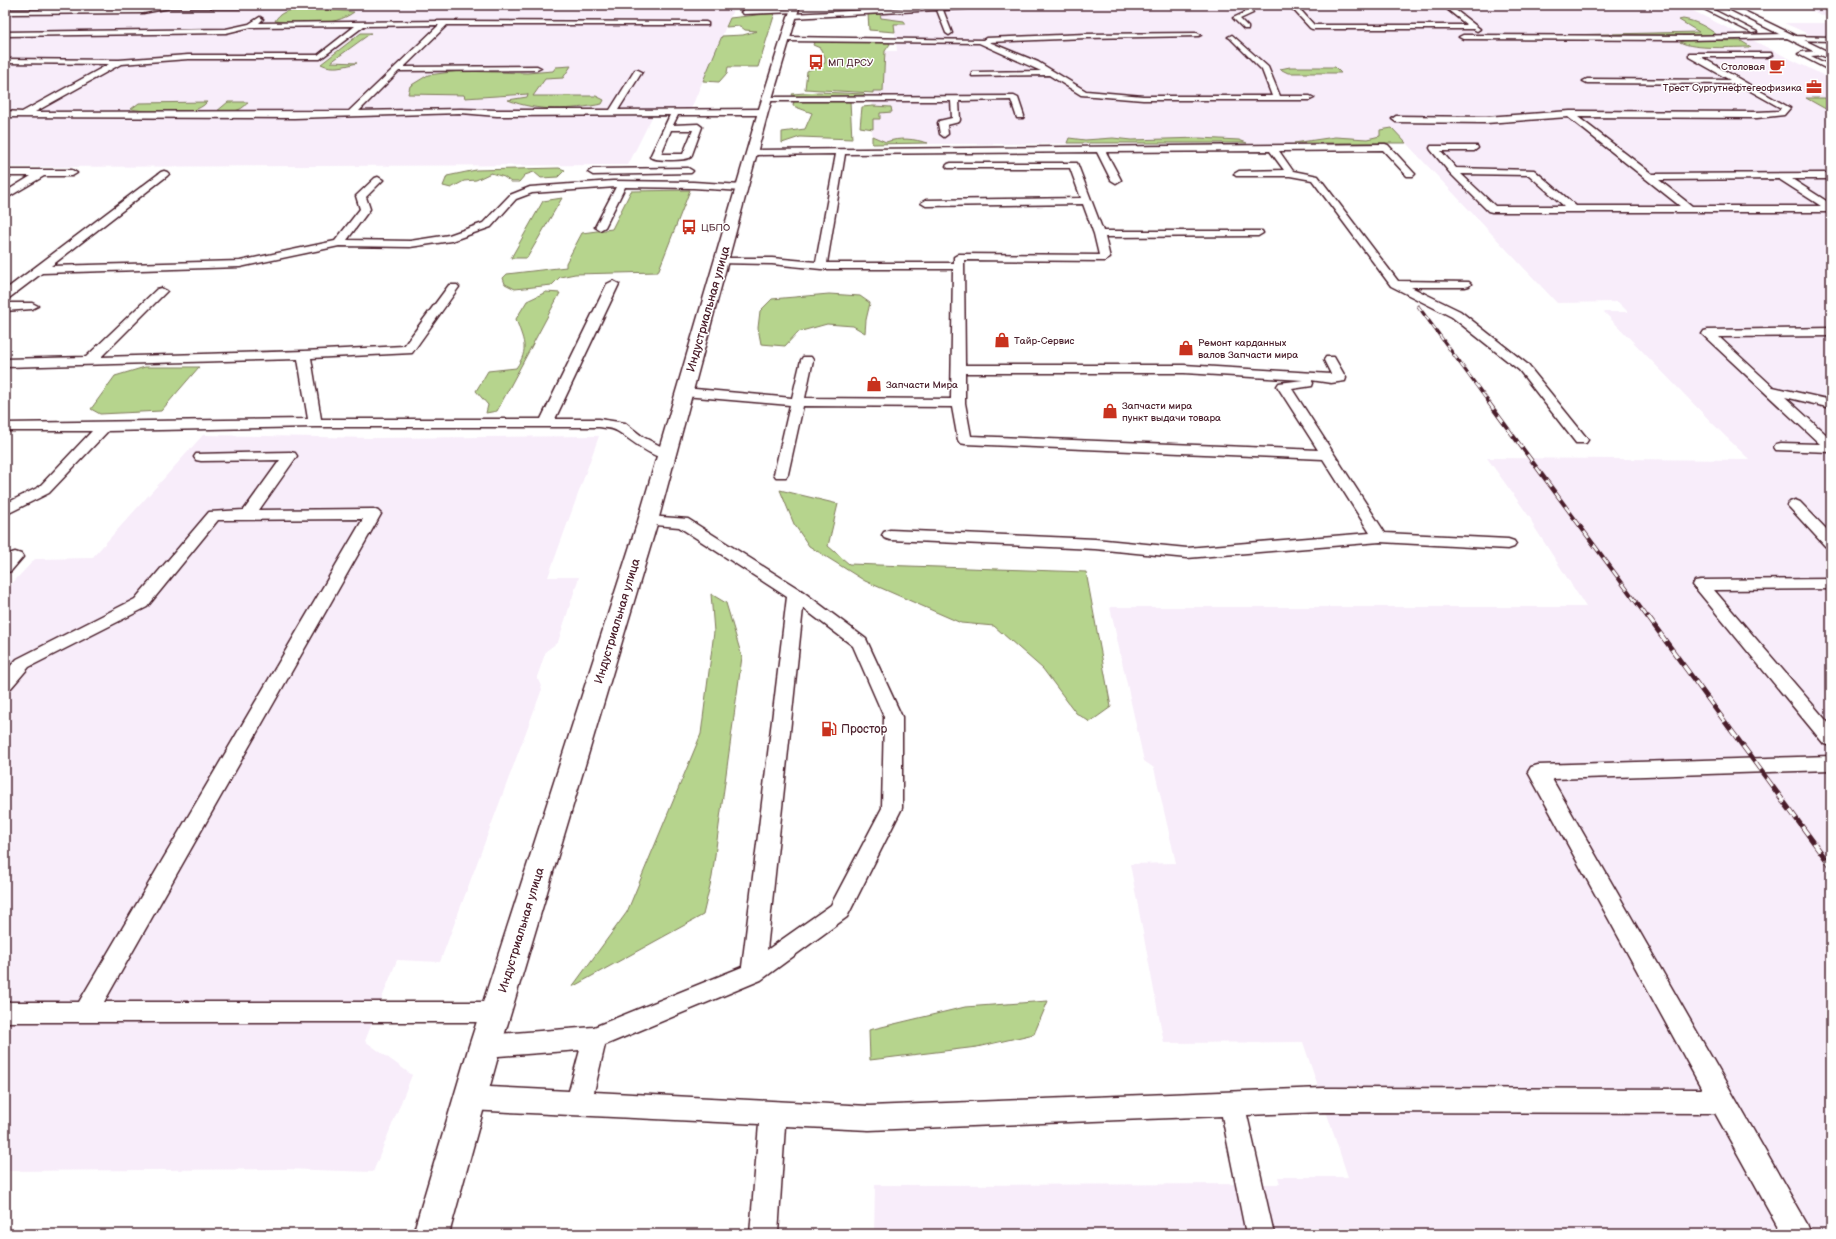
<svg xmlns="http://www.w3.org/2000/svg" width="1836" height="1239" font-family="'Balsamiq Sans',sans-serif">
	<rect width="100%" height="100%" fill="#fff"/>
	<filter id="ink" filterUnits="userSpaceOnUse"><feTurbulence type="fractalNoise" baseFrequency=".025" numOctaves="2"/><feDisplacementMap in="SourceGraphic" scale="8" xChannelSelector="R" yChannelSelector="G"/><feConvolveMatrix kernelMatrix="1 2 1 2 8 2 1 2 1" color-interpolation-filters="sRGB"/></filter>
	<g filter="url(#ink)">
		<g fill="#f8edfa">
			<path d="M5,5H735L690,111L654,113L628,165L5,167Z"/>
			<path d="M880,5H1681L1831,79V1234H874L875,1185L1280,1184L1278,1177H1348L1303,1042L1164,1043L1130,864L1176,863L1154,768L1144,761L1110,607H1586L1533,525L1531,519L1487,458L1750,460L1723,434L1604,312H1628L1618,302L1557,303L1406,143L872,144L873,91H883L885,51H897L895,32L869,30L868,14H880Z"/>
			<path d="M1798,5H1831V19L1800,6Z"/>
			<path d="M1784,23H1831V44L1822,40Z"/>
			<path d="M203,435L373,438L599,436L548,577H579L558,642L546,651L537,677L542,689L440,962L397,960L365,1041L412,1075L373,1172L285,1169L5,1171V591L35,559L92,558Z"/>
		</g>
		<g fill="#b6d48d" stroke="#807a5c">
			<path d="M324,9L354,12C334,27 299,25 275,21C283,5 309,10 324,9Z"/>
			<path d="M775,13L758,67H728L727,73L719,82L703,81L722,36L743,35L757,31L745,30L740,26L726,27L730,18Z"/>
			<path d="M868,14H880L881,18L904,21L906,24H894L895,32L869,30Z"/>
			<path d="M1683,19C1696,21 1707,27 1717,35H1563L1699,32L1679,20Z"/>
			<path d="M361,33H371L331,62L357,63C346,66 332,70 321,64Z"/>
			<path d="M815,40L888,41L890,44L885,51L883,91H873V93L805,89L807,71L825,63V57L820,48L813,45Z"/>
			<path d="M1688,40L1741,41L1751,47C1733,47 1694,50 1680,42Z"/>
			<path d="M571,66L563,78L545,79L533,96H596L604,100L602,104C571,110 538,112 508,100L527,97L528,94L465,98L464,95L408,94L410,86L428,75L460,71L527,73L553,71L556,67Z"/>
			<path d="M1290,67H1335L1341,73H1288L1280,69Z"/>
			<path d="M818,92L864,94L865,97H794L792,94Z"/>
			<path d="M1806,98H1825L1831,102V112Z"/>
			<path d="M794,101H850L852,139L800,137L782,143V132L805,129L812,113L793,106Z"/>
			<path d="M207,102C193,119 151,112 131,109L139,103Z"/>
			<path d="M228,102H248C241,113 228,112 216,112Z"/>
			<path d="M873,106L891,107L892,112L880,113V119H873V129L860,127L862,107Z"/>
			<path d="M1392,128L1406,143H1294L1335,137L1367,139L1380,136V130Z"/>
			<path d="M872,136L886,142C900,137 914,139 928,143L872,144Z"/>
			<path d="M1069,138L1085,140L1113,138L1131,140L1200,138L1239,140L1247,143H1067Z"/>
			<path d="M559,168L565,170L558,177L541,178L534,172L525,175L519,182H511L504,177L491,173L476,180L464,181L451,188L443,186L447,176L476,170Z"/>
			<path d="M690,190L658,272L575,274L560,277L552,285L515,289L505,284L503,278L507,274L566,267V263L582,233L612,229L631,191Z"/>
			<path d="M562,198L527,258H511L543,201Z"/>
			<path d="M546,292L560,293L497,411L486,413L488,405L476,391L488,371L516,368C530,349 523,340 516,319L527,301Z"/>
			<path d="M829,294L860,296L870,303L866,320L865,333L853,326L827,324L798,332L785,346L761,344L758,328L760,311L772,299Z"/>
			<path d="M145,367H199L161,411L100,414L91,409L115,376Z"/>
			<path d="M780,490L838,504L828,546L849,564L1086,572L1111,707L1090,722L1076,713L1043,669L994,626L961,623L865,581L809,546L794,524Z"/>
			<path d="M711,594L726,603L742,657L712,877L703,915L572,987L627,912L701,734L714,632Z"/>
			<path d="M1048,1001L1034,1034L977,1047L870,1060L869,1030L965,1007Z"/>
		</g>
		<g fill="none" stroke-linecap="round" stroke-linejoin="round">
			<defs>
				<g id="service">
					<path d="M165,5H362V6L359,8H170L143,13L5,14V10L143,9Z"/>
					<path d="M960,5H999L996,7L943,10L952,33L949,35L946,33L937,10L793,18L790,16L793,14Z"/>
					<path d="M1240,5H1247L1253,13L1240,19L1248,27V29H1244L1233,18L1246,12Z"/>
					<path d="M1289,5H1296L1314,25H1467L1442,5H1449L1480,29L1477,31L1473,29H1312L1310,28Z"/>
					<path d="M1696,5H1704L1757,32L1752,33Z"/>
					<path d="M795,9L798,11L797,12L744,14L741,12L744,10Z"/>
					<path d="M260,17L263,19L259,23L445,21L706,22L708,23V25H447L404,67L537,66L541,68L537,70L399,71L359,111L461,109L497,110H610L635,70H638L642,72L618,110L763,109L767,112L763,115H678L673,125L698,124L702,127L691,157C686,161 655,161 650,157L670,115L497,116L461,113L294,118L5,117V111L22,112L109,64L5,63V59L119,60L188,55H318L355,26L251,27L226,33L5,36V32L226,29L249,24ZM439,25L349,111L35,112L121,64L188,59H320L364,26ZM671,130H693L683,154H661Z"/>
					<path d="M1197,33L1201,35L1199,36L1086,38L989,42L1038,62L1086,91L1143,96H1272L1262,70L1230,38L1228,37L1232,35L1268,67L1280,96H1310L1314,98L1310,100H1143L1081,95L1049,75L972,76V72H975L1041,71L979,43L786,41L782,39L786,37L983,40L986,38L1086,34Z"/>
					<path d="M1788,34L1791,36L1831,37V41L1793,40L1790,38L1688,40L1463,39L1459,37L1463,35L1688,36Z"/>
					<path d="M1823,51H1826V55L1811,56L1831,66V71L1798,54L1802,52Z"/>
					<path d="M1689,53H1771L1772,55L1768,57H1701L1790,108L1784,115L1757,118L1578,117L1652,174L1831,173V179H1792L1831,204V212H1492L1488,211L1450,173L1431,150L1430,148L1431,146H1477L1478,148L1474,151H1441L1456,168L1534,170L1576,206H1680L1568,117L1486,123L1396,122L1392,119L1396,116L1486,117L1570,111L1757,112L1779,111L1781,108L1738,84L1587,83L1583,81L1587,79L1730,80L1689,57ZM1461,174L1529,175L1564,206H1495ZM1779,179L1821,206H1692L1659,180Z"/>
					<path d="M1014,96L1018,98L1024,116L1023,118H1017L1011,100L959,101L960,120L959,122L947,125L948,134L944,137L940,134L938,123L939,121L952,118L951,101H767L763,99L767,97Z"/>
					<path d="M1385,144L1388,145L1413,172L1415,174L1413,176H1407L1383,150L1279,151L1293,171L1318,176L1398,281L1469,282L1471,284L1469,286L1465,287H1411L1460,311L1527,364L1586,437L1588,440L1586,443H1576L1519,370L1452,317L1391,286L1312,180L1290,176H1236L1234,174L1239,171L1284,170L1270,151L1106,152L1121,180L1116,183L1111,180L1097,152L845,154L827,263H954V257L959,254L1099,255L1094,234L1083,204L926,206L921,203L926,200L1081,198L1070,168H948L946,166L948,164L951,163H1077L1103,231H1262L1263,233L1258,236L1105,237L1110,258L1105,261L964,260L965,365H1184L1331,374L1324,360L1326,357H1334L1346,378L1345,381L1331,383L1311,380L1313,383L1312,386L1292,389L1385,533L1508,539L1514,541L1516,544L1514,547L1508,549L1380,542L1187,558L1095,549L890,540L884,538L882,535L884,532L890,530L1095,539L1187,548L1370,533L1323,459L965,444L960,443L958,440L952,407L803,406L788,474L786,477H776L774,474L790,405L684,396L679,395L677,392L679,389L684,388L792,398L801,360L803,357H811L813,360L805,398L951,399L953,269H821L772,264L717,263L716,261L717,259L721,258H772L816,262L836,154L752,155L749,154L747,152L749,150ZM965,373H1184L1303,380L1279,383L1277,386L1318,450L971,436L965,403Z"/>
					<path d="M688,168L693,171L691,173L593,175L588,172L593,169Z"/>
					<path d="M5,170H72L77,173L72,176H44L5,199V192L31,176H5Z"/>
					<path d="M164,171L167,172L169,174L167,176L51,266L240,261L335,241L360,209L356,196L375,178L378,177L383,180L366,197L370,209L347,240L410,241L449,235L483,223L510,195L530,187L613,181L693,182L742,185L747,188L742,191L693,188L625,187L605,227L600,230L595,227L616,187L532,193L516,199L491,227L451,241L410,247L339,246L240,267L42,273L9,298L5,299V290L161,172Z"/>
					<path d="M613,281L619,284L555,419H599L625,423L643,437L672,452L674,455L672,458C655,462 631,439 617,431C613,428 605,428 599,427H315L108,431L49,493L5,515V504L39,487L92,431H5V423L308,419L298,359L5,367V359L86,357L157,289L161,288L167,291L101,357L304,351L404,346L449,285H457L459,287L412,353L311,358L321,419H541L607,284Z"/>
					<path d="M5,303H32L38,306L32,309L5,311Z"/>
					<path d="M1831,328V336L1719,337L1773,387L1831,400V408L1785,397L1831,439V452L1776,450L1774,447L1776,444L1781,443L1820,444L1702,334L1704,331L1708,330Z"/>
					<path d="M290,452L295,453L297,456L259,510L373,509L378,511L381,514L104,1002H495L503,1005L507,1012L503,1019L495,1022H5V1002H79L363,519L218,520L147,607L29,667L11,688L5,690V672L17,659L135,599L209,512L244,510L280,460L201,461L196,460L194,457L196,454Z"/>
					<path d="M1795,500L1800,502L1831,534V548L1825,546L1790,508L1787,505L1790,502Z"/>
					<path d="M648,516L688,519L802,591L866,639L902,717V808L847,917L761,980L605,1045L594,1092L869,1106L1323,1088L1702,1089L1528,772L1531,767L1538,765L1831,756V770L1552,779L1807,1224L1811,1234H1782L1715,1113L1323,1112L1247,1115L1274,1234H1246L1222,1116L869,1130L785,1126L778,1234H750L759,1124L469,1110L460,1106L456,1098L460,1090L469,1086L569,1091L580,1050L485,1057L476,1054L473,1046L476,1038L485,1035L594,1027L742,967L787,597L679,527L643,524L640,521L643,518ZM803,608L853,646L884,717L882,808L831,905L767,950Z"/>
					<path d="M15,552L21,554L23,557L11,571L5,573V558L9,554Z"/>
					<path d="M1831,579V589L1714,590L1831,726V746L1824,744L1693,585L1695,581L1701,580Z"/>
				</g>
				<path id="tertiary" d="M1721,5H1732L1831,53V60Z"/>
				<path id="secondary" d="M792,5H800L768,112L658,521L501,1046L449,1234H413L469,1046L638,521L758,112Z"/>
			</defs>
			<use href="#service" stroke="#4a1f2b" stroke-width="3"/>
			<use href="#tertiary" stroke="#4a1f2b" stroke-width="3"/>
			<use href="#secondary" stroke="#4a1f2b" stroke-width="3"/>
			<use href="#service" fill="#fff" fill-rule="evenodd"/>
			<use href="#tertiary" fill="#fff" fill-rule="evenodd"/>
			<use href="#secondary" fill="#fff" fill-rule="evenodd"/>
			<defs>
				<path id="rail-far2" d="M1418,306L1490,404"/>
				<path id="rail-far1" d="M1489,403L1648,618"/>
				<path id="rail" d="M1648,617L1831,866"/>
			</defs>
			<use href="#rail-far2" stroke="#4a1f2b" stroke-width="3"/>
			<use href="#rail-far1" stroke="#4a1f2b" stroke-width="4"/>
			<use href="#rail" stroke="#4a1f2b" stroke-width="5"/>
			<use href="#rail-far2" stroke="#fff" stroke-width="2" stroke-dasharray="6" stroke-linecap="butt"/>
			<use href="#rail-far1" stroke="#fff" stroke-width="2.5" stroke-dasharray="8" stroke-linecap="butt"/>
			<use href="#rail" stroke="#fff" stroke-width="3.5" stroke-dasharray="10" stroke-linecap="butt"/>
		</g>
	</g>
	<defs>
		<symbol id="bus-bare" viewBox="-9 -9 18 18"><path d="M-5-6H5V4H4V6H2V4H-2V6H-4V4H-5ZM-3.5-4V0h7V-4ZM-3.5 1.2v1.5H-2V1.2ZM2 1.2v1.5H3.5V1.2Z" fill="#c8321e" stroke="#fff" stroke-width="2.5" paint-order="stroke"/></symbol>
		<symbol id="cafe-bare" viewBox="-9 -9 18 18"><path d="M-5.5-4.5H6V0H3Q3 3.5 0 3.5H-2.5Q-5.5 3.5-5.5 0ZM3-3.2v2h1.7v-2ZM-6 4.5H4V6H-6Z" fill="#c8321e" stroke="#fff" stroke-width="2.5" paint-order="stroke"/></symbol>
		<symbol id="office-bare" viewBox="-9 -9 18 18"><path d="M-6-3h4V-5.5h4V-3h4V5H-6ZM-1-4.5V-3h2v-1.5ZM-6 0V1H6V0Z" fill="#c8321e" stroke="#fff" stroke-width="2.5" paint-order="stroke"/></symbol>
		<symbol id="shop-bare" viewBox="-9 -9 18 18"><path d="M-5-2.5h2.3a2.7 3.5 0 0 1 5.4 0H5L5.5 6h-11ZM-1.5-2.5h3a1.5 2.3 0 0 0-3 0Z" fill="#c8321e" stroke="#fff" stroke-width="2.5" paint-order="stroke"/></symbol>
		<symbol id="fuel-bare" viewBox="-9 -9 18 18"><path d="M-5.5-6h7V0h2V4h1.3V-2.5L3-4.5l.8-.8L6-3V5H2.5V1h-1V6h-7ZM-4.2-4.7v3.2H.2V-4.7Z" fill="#c8321e" stroke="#fff" stroke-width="2.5" paint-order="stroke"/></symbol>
	</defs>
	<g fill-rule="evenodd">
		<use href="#bus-bare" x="805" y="51" width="22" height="22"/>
		<use href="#cafe-bare" x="1766" y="55" width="22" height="22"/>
		<use href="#office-bare" x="1803" y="76" width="22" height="22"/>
		<use href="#bus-bare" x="678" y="216" width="22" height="22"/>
		<use href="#shop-bare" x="991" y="329" width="22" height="22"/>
		<use href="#shop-bare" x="1175" y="337" width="22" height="22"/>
		<use href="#shop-bare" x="863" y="373" width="22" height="22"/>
		<use href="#shop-bare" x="1099" y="400" width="22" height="22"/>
		<use href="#fuel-bare" x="818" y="718" width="22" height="22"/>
	</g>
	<g text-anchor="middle" stroke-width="3" stroke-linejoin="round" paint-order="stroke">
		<g font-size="10" fill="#4a1f2b" stroke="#fff" text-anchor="start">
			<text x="828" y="66">МП ДРСУ</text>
			<text x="1765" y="70" text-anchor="end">Столовая</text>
			<text x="1802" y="91" text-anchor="end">Трест Сургутнефтегеофизика</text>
			<text x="701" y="231">ЦБПО</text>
			<text x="1014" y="344">Тайр-Сервис</text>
			<text x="1198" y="346">Ремонт карданных<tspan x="1198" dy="12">валов Запчасти мира</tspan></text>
			<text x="886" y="388">Запчасти Мира</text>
			<text x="1122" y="409">Запчасти мира<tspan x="1122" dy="12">пункт выдачи товара</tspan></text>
		</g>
		<g font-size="12" fill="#4a1f2b" stroke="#fff">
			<text transform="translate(708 309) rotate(-74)" y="4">Индустриальная улица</text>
			<text transform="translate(617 621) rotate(-73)" y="4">Индустриальная улица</text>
			<text transform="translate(521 930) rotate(-73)" y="4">Индустриальная улица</text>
		</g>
		<g font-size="12" fill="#4a1f2b" stroke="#fff" text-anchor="start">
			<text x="841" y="733">Простор</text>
		</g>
	</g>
	<rect width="1836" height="1239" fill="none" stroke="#fff" stroke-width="20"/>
	<rect x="10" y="10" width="1816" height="1219" fill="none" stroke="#4a1f2b" stroke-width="1.5" filter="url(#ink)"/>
</svg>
